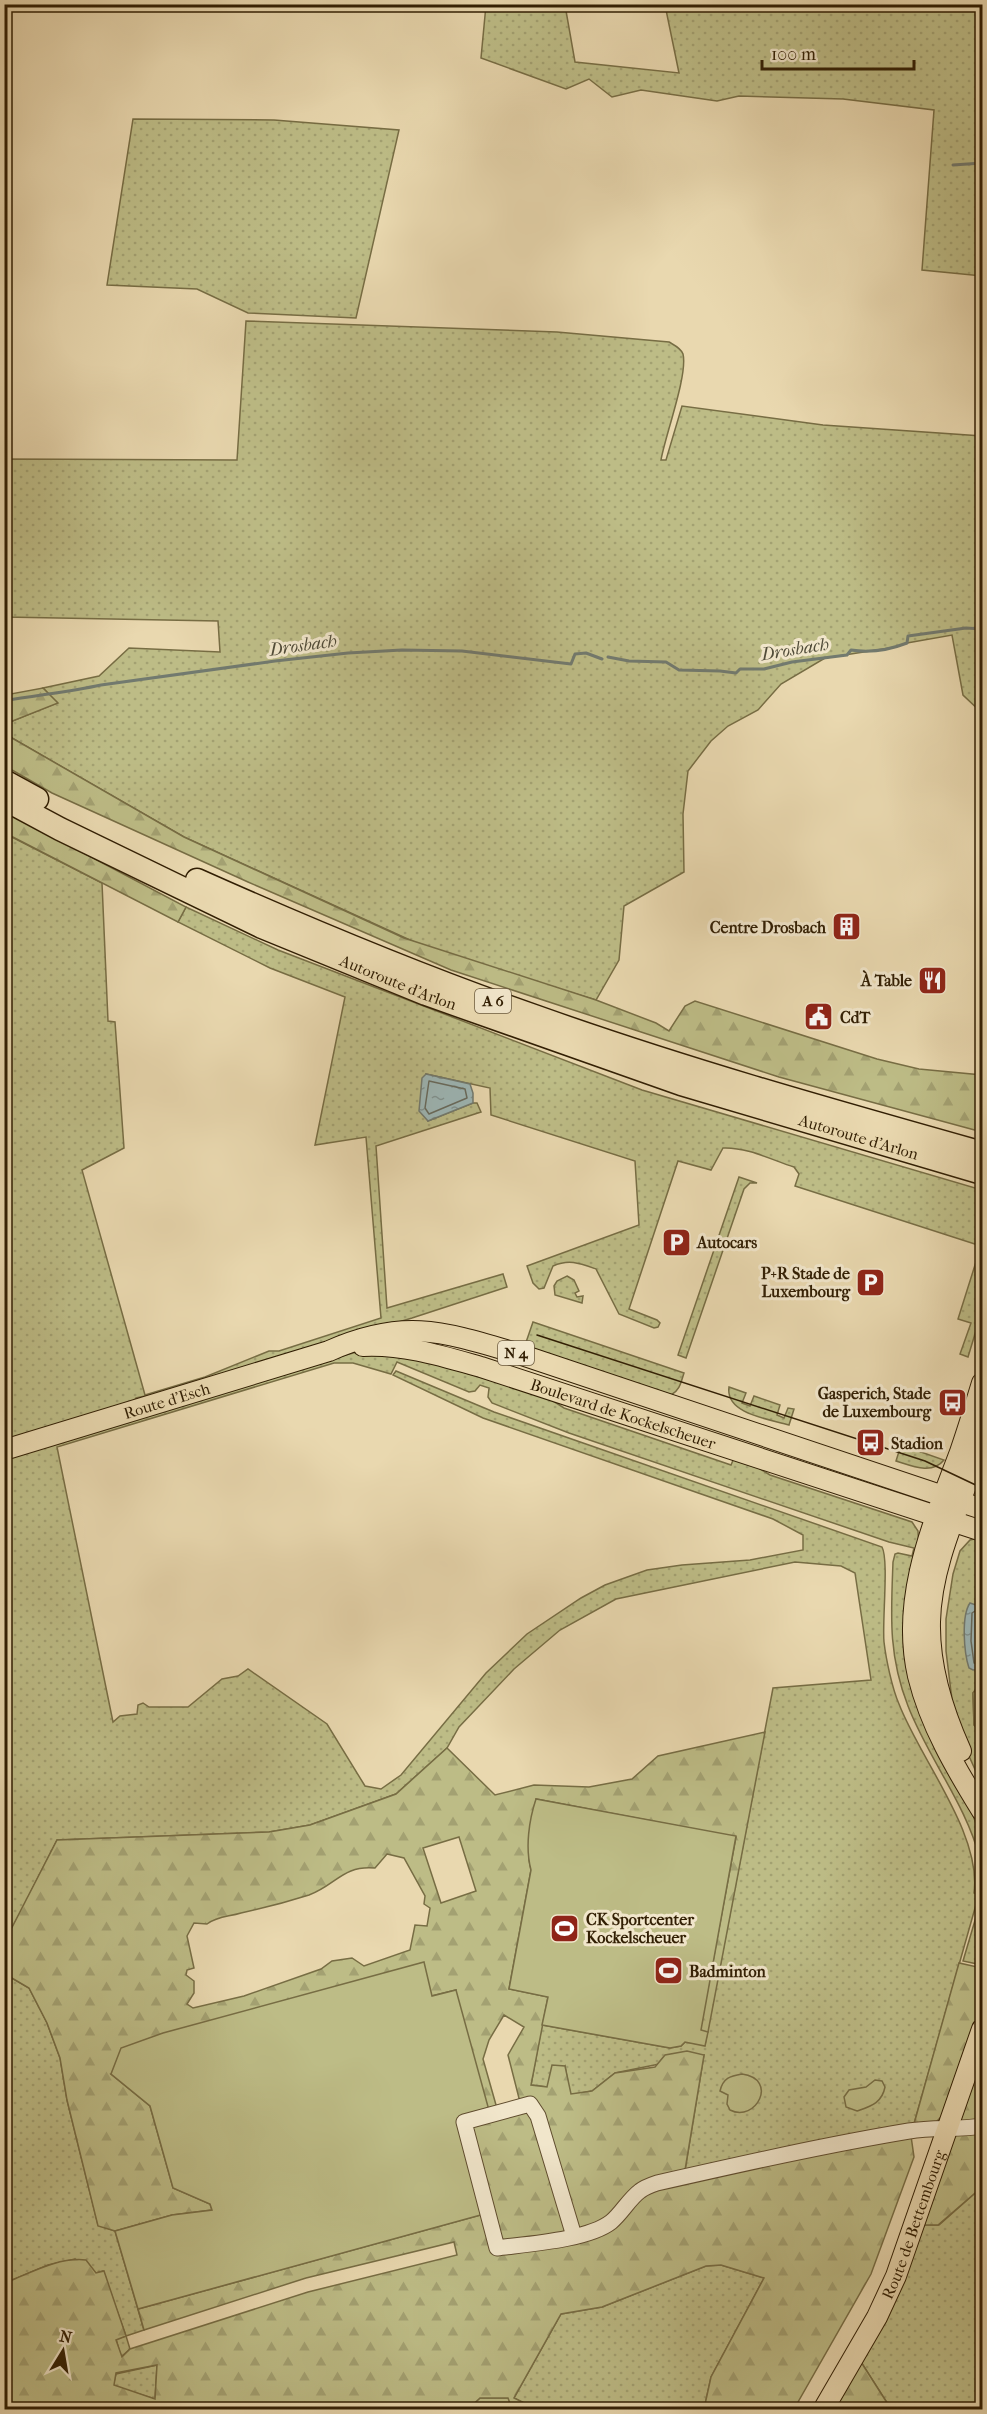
<svg xmlns="http://www.w3.org/2000/svg" width="987" height="2414" font-family="'IM FELL French Canon',serif">
	<defs>
		<pattern id="grass-dots" width="8" height="8" patternUnits="userSpaceOnUse" patternTransform="scale(1.5)"><rect width="8" height="8" fill="#bdbc86"/><path d="M2 2h.1M6 6h.1" fill="none" stroke="#a3a172" stroke-width="1.8" stroke-linecap="round"/></pattern>
		<pattern id="forest-firs" width="22" height="20" patternUnits="userSpaceOnUse" patternTransform="scale(1.5)"><rect width="22" height="20" fill="#bdbc86"/><path d="M5 1l3.5 6h-7zM16 11l3.5 6h-7z" fill="#a3a172"/></pattern>
		<pattern id="water-ripples" width="26" height="14" patternUnits="userSpaceOnUse" patternTransform="scale(1.5)"><rect width="26" height="14" fill="#9db7b7"/><path d="M2 4q2-2 4 0t4 0M15 11q2-2 4 0t4 0" fill="none" stroke="#819493"/></pattern>
	</defs>
	<rect width="100%" height="100%" fill="#e9d8af"/>
	<filter id="stains"><feTurbulence type="fractalNoise" baseFrequency=".00333" numOctaves="4"/><feColorMatrix values="0 0 0 0 .2 0 0 0 0 .09 0 0 0 0 .02 0 0 0 .5 -.17"/></filter>
	<radialGradient id="worn" r=".72"><stop offset=".6" stop-color="#630" stop-opacity="0"/><stop offset="1" stop-color="#630" stop-opacity=".3"/></radialGradient>
	<g fill="url(#grass-dots)" stroke="#776d44" stroke-width="1.5">
		<path d="M486,5H565L575,62L679,73L665,5H982V276L922,270L934,110L843,99L739,96L717,101L641,90L612,97L589,79L566,89L481,58Z"/>
		<path d="M133,119L274,120L399,130L356,318L248,313L197,289L107,285Z"/>
		<path d="M246,321L557,332L669,342C674,345 681,348 683,354C688,375 665,436 661,460H666L682,406L823,425L982,436V713L963,695L952,635L907,643L896,647L825,658L781,684L758,710L728,726L711,741L688,771L683,814L684,872L624,906L619,960L596,1000L434,951L184,837L5,734V724L57,703L43,688L99,676L129,648L220,652L218,621L5,617V459L237,460Z"/>
		<path d="M4,833L102,883L108,1021L115,1022L124,1148L82,1170L145,1395L205,1377L269,1351H279L381,1318L366,1137L315,1145L345,997L270,968L178,922L186,907L278,950L642,1090L982,1190V1311L968,1357L960,1354L971,1323L958,1319L981,1246L795,1186L799,1174L794,1167C772,1160 747,1147 723,1148L711,1170L678,1161L629,1309L657,1320L660,1323L658,1327L654,1328L619,1314L596,1269C579,1263 569,1259 553,1266L544,1288L539,1289L533,1283L527,1266L639,1225L635,1161L491,1115L490,1088L426,1074L428,1121L473,1103H477L481,1112L376,1146L387,1308L503,1274L507,1287L412,1318L147,1398L145,1396L136,1398L134,1401L5,1441Z"/>
		<path d="M739,1177L757,1183H750L744,1189L686,1358L678,1355Z"/>
		<path d="M567,1276L574,1280L579,1291L575,1293L577,1297L583,1296L582,1303L555,1295L554,1286L557,1281Z"/>
		<path d="M533,1322L684,1373C681,1382 680,1390 671,1395L523,1351Z"/>
		<path d="M368,1349L388,1350L547,1397L564,1408L731,1465L734,1458L752,1464L770,1475L912,1522L918,1531L919,1552L973,1815L982,1842V1886C982,1877 982,1868 980,1859C966,1804 928,1758 908,1706C888,1655 891,1615 893,1562L895,1554L898,1553L912,1556L914,1548L889,1542L569,1433L492,1403L488,1397L489,1388L480,1385L475,1391L469,1392L397,1362L391,1374L353,1363H334L57,1447L113,1722L120,1716L137,1714L138,1705L143,1703L149,1707H188L222,1679L238,1676L248,1669L327,1724L365,1786L381,1789L401,1775L486,1673L527,1634L581,1598L605,1585L647,1570L682,1565L750,1560L803,1550V1535L773,1519L483,1418L393,1375L396,1371L494,1412L882,1547C889,1560 882,1621 884,1642C886,1659 892,1688 899,1704C920,1759 982,1834 974,1893L979,1894L912,2131L684,2177L704,2055L615,2073L592,2091L570,2095L565,2066L548,2087L531,2085L542,2025L670,2048L681,2046L685,2042L705,2045L773,1688L871,1680L855,1573L841,1566L795,1562L616,1599L560,1630L514,1669L459,1727L447,1748L396,1794L310,1825L269,1832L57,1840L5,1943V1459L316,1363Z"/>
		<path d="M729,1387L746,1393L742,1403L750,1406L754,1396L780,1405L777,1415L784,1418L788,1408L794,1409L789,1425C769,1419 725,1414 729,1387Z"/>
		<path d="M901,1445L944,1460C932,1475 912,1466 896,1461Z"/>
		<path d="M982,1537V1607L981,1606L978,1671L982,1669V1681L973,1693L974,1725L982,1733V1785L960,1736L953,1708L946,1651V1619L953,1574L960,1551L970,1540Z"/>
		<path d="M981,1900H982V1965L963,1961Z"/>
		<path d="M5,1974L29,1988L47,2023L60,2058L67,2100L98,2225L115,2231L144,2330L126,2336L130,2349L121,2357L116,2339L126,2336L103,2271L96,2273L75,2259L48,2265L5,2283Z"/>
		<path d="M982,2187V2409H891L861,2362L923,2225H939Z"/>
		<path d="M721,2265L764,2278L711,2377L704,2409H619L614,2405L582,2409H536L514,2398L561,2314L602,2307L706,2266Z"/>
		<path d="M157,2365L155,2399L113,2386L116,2374Z"/>
		<path d="M480,2398H509L512,2409L467,2410Z"/>
	</g>
	<g fill="url(#forest-firs)" stroke="#776d44" stroke-width="1.5" fill-rule="evenodd">
		<path d="M43,688L58,703L5,724V695Z"/>
		<path d="M5,734L184,837L404,938L596,1000L656,1023L669,1031L685,1006L695,1001L877,1059L919,1069L982,1075V1132L779,1077L451,970L248,882L52,793L5,766Z"/>
		<path d="M4,811L186,907L178,922L5,833Z"/>
		<path d="M982,1681V1733L974,1725L973,1693Z"/>
		<path d="M765,1732L708,2032L700,2031L736,1837L536,1799L529,1860L531,1870L509,1989L548,1997L531,2085L547,2087L552,2065L565,2066L571,2094L592,2091L615,2073L655,2067L665,2055L687,2051L704,2055L684,2176L912,2131L959,1963L982,1968V2009L944,2114L935,2123L911,2136L914,2157L871,2274L794,2409H704L711,2377L764,2278L721,2265L706,2266L602,2307L561,2314L514,2398L536,2409H512L508,2398H480L467,2410L5,2409V2283L10,2281C34,2271 60,2257 86,2260L96,2273L104,2271L126,2336L116,2340L122,2357L130,2349L308,2292L457,2255L454,2242L306,2278L144,2330L138,2309L488,2213L464,2122L456,1990L111,2074L150,2106L173,2188L210,2204L212,2210L172,2215L115,2231L98,2226L67,2100L60,2058L47,2023L29,1988L5,1974L4,1943L57,1840L269,1832L310,1825L396,1794L447,1748L495,1795L534,1785L589,1787L632,1779L658,1756ZM459,1837L476,1891L441,1903L423,1848ZM387,1854L404,1858L425,1896L424,1904L430,1908L427,1926L415,1925L410,1950L364,1966L352,1958L332,1961L321,1969L244,1996L193,2008L187,2004L194,1993V1981L186,1975L187,1970L194,1968L187,1936L194,1923L207,1924C218,1916 228,1917 241,1913C264,1908 287,1902 309,1895C336,1885 343,1865 375,1868ZM504,2015L524,2027L508,2055L521,2106L498,2112L483,2059L489,2040ZM157,2365L155,2399L114,2385L116,2373Z"/>
		<path d="M982,2056V2187L938,2225H923Z"/>
		<path d="M861,2362L891,2409L833,2410Z"/>
	</g>
	<g fill="#bdbc86" stroke="#776d44" stroke-width="1.5">
		<path d="M536,1799L736,1836L701,2030L708,2032L705,2046L685,2042L681,2046L670,2048L542,2025L548,1997L509,1989L531,1870C525,1848 529,1820 536,1799Z"/>
		<path d="M424,1962L432,1996L456,1990L490,2114L464,2122L488,2213L138,2309L115,2231L172,2215L212,2210L210,2204L173,2188L150,2106L111,2074L121,2048L163,2033Z"/>
		<path d="M742,2074C779,2079 756,2123 730,2110L727,2104L728,2095L720,2091C723,2078 730,2076 742,2074Z"/>
		<path d="M875,2080L882,2081L885,2087C882,2103 871,2106 857,2111L846,2107L844,2097L849,2090L866,2087Z"/>
	</g>
	<g fill="url(#water-ripples)" stroke="#727a6f" stroke-width="1.5">
		<path d="M426,1074L470,1084L473,1093V1103L428,1121L419,1111L422,1078Z"/>
		<path d="M970,1603L982,1607V1669L973,1670L969,1668C964,1653 961,1616 970,1603Z"/>
	</g>
	<g fill="none" stroke-linecap="round" stroke-linejoin="round">
		<g stroke="#676a5d" stroke-width="1.5">
			<path d="M429,1081L465,1089L467,1098L429,1114L425,1108Z"/>
			<path d="M982,1612L975,1611L972,1613L971,1641L974,1663L982,1664"/>
		</g>
		<g stroke="#727a6f" stroke-width="3">
			<path d="M953,165L982,163"/>
			<path d="M608,657L629,661L666,662L679,670L720,671L736,673L740,669H764L792,662L847,655L851,650C870,653 889,650 907,643L908,636L966,628L982,629"/>
			<path d="M4,701C37,695 69,692 101,685L275,661L348,653L402,650L462,651L571,664L575,654L586,653L602,659"/>
		</g>
		<defs>
			<path id="minor" d="M574,2236L538,2116L530,2104L464,2122L497,2248C527,2244 588,2240 611,2222C622,2213 629,2199 640,2191C645,2187 651,2185 657,2183C741,2164 825,2145 909,2131C934,2127 959,2130 982,2126"/>
			<g id="major">
				<path id="s1" d="M363,1346C404,1344 442,1356 481,1367L982,1531"/>
				<path id="s2" d="M4,1450L329,1351C403,1318 442,1331 516,1353L982,1509"/>
				<path d="M961,1751C943,1711 929,1666 930,1622C931,1561 963,1500 982,1442"/>
				<path d="M982,1811C956,1769 930,1725 918,1676C900,1598 933,1524 960,1452C968,1429 975,1406 982,1383"/>
				<path id="s3" d="M823,2410L877,2317L896,2276L982,2029"/>
			</g>
			<g id="highway">
				<path d="M4,781L37,799"/>
				<path id="s4" d="M4,799L60,829L262,927L426,994L681,1084L982,1173"/>
				<path d="M197,880C309,930 421,977 537,1017C683,1069 833,1111 982,1153"/>
			</g>
		</defs>
		<use href="#minor" stroke="#5f4c2e" stroke-width="17"/>
		<use href="#major" stroke="#311e03" stroke-width="22"/>
		<use href="#highway" stroke="#311e03" stroke-width="25"/>
		<use href="#minor" stroke="#f1e6cb" stroke-width="15"/>
		<use href="#major" stroke="#e9d8af" stroke-width="20"/>
		<use href="#highway" stroke="#e9d8af" stroke-width="22"/>
		<path stroke="#311e03" stroke-width="1.5" d="M537,1335L925,1461L982,1488"/>
	</g>
	<defs>
		<symbol id="building-square" viewBox="-11 -11 22 22"><rect x="-9" y="-9" width="18" height="18" rx="4" fill="#8f2418" stroke="#f1e6cb"/><path d="M-4-6H4V6H1V3H-1V6H-4ZM-2.5-4.3h1.7v1.8h-1.7ZM.8-4.3h1.7v1.8H.8ZM-2.5-1h1.7V.8h-1.7ZM.8-1h1.7V.8H.8Z" fill="#fff"/></symbol>
		<symbol id="restaurant-square" viewBox="-11 -11 22 22"><rect x="-9" y="-9" width="18" height="18" rx="4" fill="#8f2418" stroke="#f1e6cb"/><path d="M-5-6h1v4h1v-4h1v4h1v-4h1v5L-1.5 .5V6h-2V.5L-5-1ZM5-6V6H3V1.5H1.5Q1.5-4 5-6Z" fill="#fff"/></symbol>
		<symbol id="civic-square" viewBox="-11 -11 22 22"><rect x="-9" y="-9" width="18" height="18" rx="4" fill="#8f2418" stroke="#f1e6cb"/><path d="M-.6-6.5H3V-4.5H.6V-3L4-1V1h2V6H-6V1h2V-1L-.6-3ZM-1.2 2.5V6h2.4V2.5Z" fill="#fff"/></symbol>
		<symbol id="parking-square" viewBox="-11 -11 22 22"><rect x="-9" y="-9" width="18" height="18" rx="4" fill="#8f2418" stroke="#f1e6cb"/><path d="M-3.5-5.5H1a3.5 3.5 0 0 1 0 7H-1V5.5H-3.5ZM-1-3.4V-.6H.8a1.4 1.4 0 0 0 0-2.8Z" fill="#fff"/></symbol>
		<symbol id="bus-square" viewBox="-11 -11 22 22"><rect x="-9" y="-9" width="18" height="18" rx="4" fill="#8f2418" stroke="#f1e6cb"/><path d="M-5-6H5V4H4V6H2V4H-2V6H-4V4H-5ZM-3.5-4V0h7V-4ZM-3.5 1.2v1.5H-2V1.2ZM2 1.2v1.5H3.5V1.2Z" fill="#fff"/></symbol>
		<symbol id="stadium-square" viewBox="-11 -11 22 22"><rect x="-9" y="-9" width="18" height="18" rx="4" fill="#8f2418" stroke="#f1e6cb"/><path d="M0-5a6.5 5 0 1 0 0 10a6.5 5 0 1 0 0-10ZM-3.5-1.8h7v3.6h-7Z" fill="#fff"/></symbol>
	</defs>
	<g fill-rule="evenodd">
		<use href="#building-square" x="830" y="910" width="33" height="33"/>
		<use href="#restaurant-square" x="916" y="964" width="33" height="33"/>
		<use href="#civic-square" x="802" y="1000" width="33" height="33"/>
		<use href="#parking-square" x="660" y="1226" width="33" height="33"/>
		<use href="#parking-square" x="854" y="1266" width="33" height="33"/>
		<use href="#bus-square" x="936" y="1386" width="33" height="33"/>
		<use href="#bus-square" x="854" y="1426" width="33" height="33"/>
		<use href="#stadium-square" x="548" y="1912" width="33" height="33"/>
		<use href="#stadium-square" x="652" y="1954" width="33" height="33"/>
	</g>
	<g text-anchor="middle" stroke-width="6" stroke-linejoin="round" paint-order="stroke">
		<g fill="#f1e6cb" stroke="#6b5a3f" stroke-width="1.5">
			<rect x="475" y="989" width="36" height="24" rx="4.5"/>
			<rect x="498" y="1341" width="36" height="24" rx="4.5"/>
		</g>
		<g font-size="15" font-weight="bold" fill="#311e03">
			<text x="493" y="1006">A 6</text>
			<text x="516" y="1358">N 4</text>
		</g>
		<g font-size="16" font-weight="bold" fill="#311e03" stroke="#f1e6cb" text-anchor="start">
			<text x="826" y="933" text-anchor="end">Centre Drosbach</text>
			<text x="912" y="986" text-anchor="end">À Table</text>
			<text x="840" y="1023">CdT</text>
			<text x="697" y="1248">Autocars</text>
			<text x="850" y="1279" text-anchor="end">P+R Stade de<tspan x="850" dy="18">Luxembourg</tspan></text>
			<text x="931" y="1399" text-anchor="end">Gasperich, Stade<tspan x="931" dy="18">de Luxembourg</tspan></text>
			<text x="891" y="1449">Stadion</text>
			<text x="586" y="1925">CK Sportcenter<tspan x="586" dy="18">Kockelscheuer</tspan></text>
			<text x="689" y="1977">Badminton</text>
		</g>
		<g font-size="16" fill="#311e03" stroke="#f1e6cb">
			<text dy="6" stroke="none"><textPath href="#s4" startOffset="435">Autoroute d'Arlon</textPath></text>
			<text dy="6" stroke="none"><textPath href="#s4" startOffset="921">Autoroute d'Arlon</textPath></text>
			<text dy="6" stroke="none"><textPath href="#s2" startOffset="170">Route d'Esch</textPath></text>
			<text dy="6" stroke="none"><textPath href="#s1" startOffset="270">Boulevard de Kockelscheuer</textPath></text>
			<text dy="6" stroke="none"><textPath href="#s3" startOffset="207">Route de Bettembourg</textPath></text>
		</g>
		<g font-size="18" font-style="italic" fill="#514c39" stroke="#f1e6cb">
			<text transform="translate(303 645) rotate(-8)" y="6">Drosbach</text>
			<text transform="translate(795 649) rotate(-9)" y="6">Drosbach</text>
		</g>
	</g>
	<rect width="987" height="2414" fill="none" stroke="#e9d8af" stroke-width="24"/>
	<rect x="6" y="6" width="975" height="2402" fill="none" stroke="#311e03" stroke-width="3"/>
	<rect x="12" y="12" width="963" height="2390" fill="none" stroke="#311e03" stroke-width="1.5"/>
	<g transform="translate(63 2351) rotate(11)" stroke="#f1e6cb" stroke-width="4.5" paint-order="stroke">
	<path d="M0-4.5L10 22L0 15L-10 22Z" fill="#311e03"/>
	<text y="-9" font-size="16" font-weight="bold" text-anchor="middle" fill="#311e03">N</text>
	</g>
	<path d="M762 60v9h152v-9" fill="none" stroke="#311e03" stroke-width="3"/>
	<text x="771" y="60" font-size="18" fill="#311e03" stroke="#f1e6cb" stroke-width="4.5" paint-order="stroke">100 m</text>
	<rect width="100%" height="100%" filter="url(#stains)"/>
	<rect width="100%" height="100%" fill="url(#worn)"/>
</svg>
